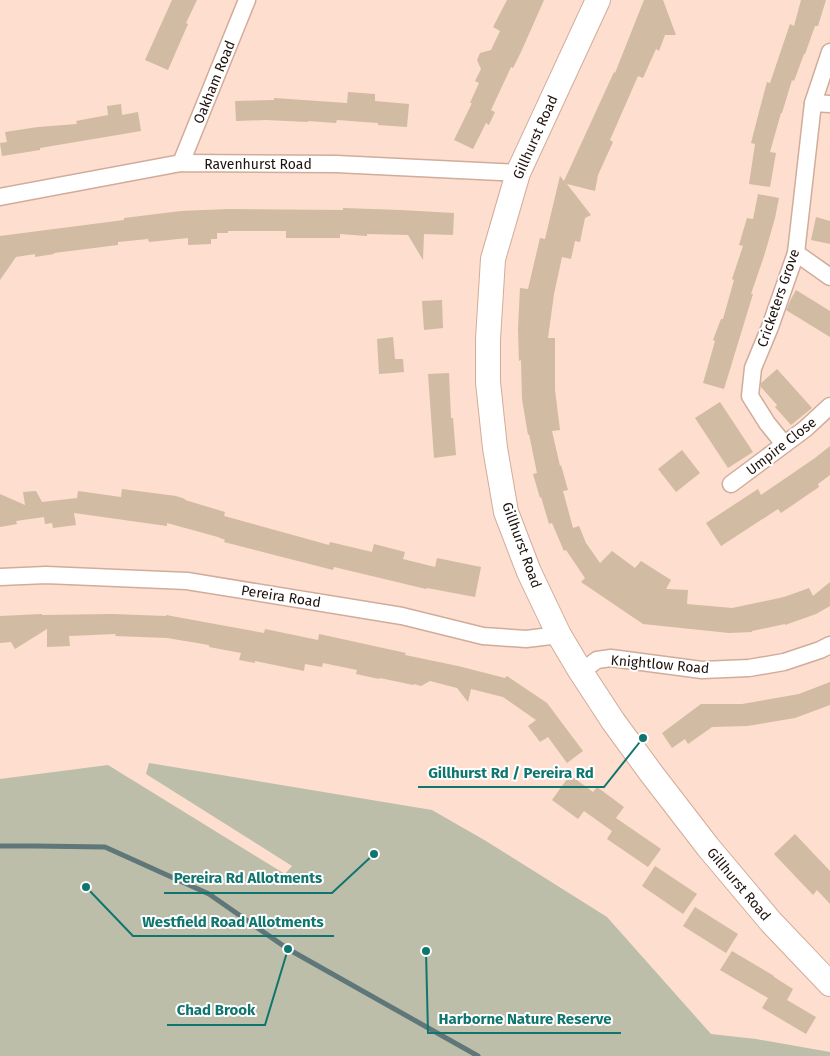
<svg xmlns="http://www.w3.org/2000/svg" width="830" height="1056" font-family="'Fira Sans',sans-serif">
	<rect width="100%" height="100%" fill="#fddecf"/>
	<path fill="#bcbeaa" d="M149,763L432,810L486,841L607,917L711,1034L756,1039L830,1052V1056H0V779L108,765L285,874L292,866L146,774Z"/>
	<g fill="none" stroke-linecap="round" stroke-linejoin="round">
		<path stroke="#5f7778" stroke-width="5" d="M0,846H35L105,847L209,894L288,949L478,1056"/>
	</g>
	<g fill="#d1bba2">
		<path d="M172,0H197L186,23L188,24L168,70L145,60Z"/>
		<path d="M507,0H544L521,52L513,68L511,67L491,110L495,112L489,125L486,123L473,149L454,140L472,103H470L479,83L475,81L481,69L477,60L480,53L491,50L500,31L493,27Z"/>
		<path d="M644,0H663L676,35H665L659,51L656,49L643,78L638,76L610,140L613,142L598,175L595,191L567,184L591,215L585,218L580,242L575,241L571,259L562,257L554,294L548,338H555V390L560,430L552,431L560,466L561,465L568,490L563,491L573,528L579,526L586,543L600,563L612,551L635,568L641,561L671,580L666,589L688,590L687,604L732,608L784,597L809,588L813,596L830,582V606L816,614L785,625V624L752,631V632L729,633L643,624L581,582L585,578L566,550L564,551L552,523L549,524L541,497L540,498L533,474L537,473L529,434L528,435L522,399L521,360L519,361L518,329L520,288L528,289L540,238L545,239L560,176L564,181L614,72L615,73Z"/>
		<path d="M801,0H826L818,26H815L805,54H804L794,81L792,80L782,113H781L770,152L776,153L770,187L749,184L755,144L751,143L760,108L767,82L770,83L790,24L794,26Z"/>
		<path d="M348,92L375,94V101L409,104L407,127L378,125V123L337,120L336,123L308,121V122L266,120L236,121L235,101L274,100V98L347,103Z"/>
		<path d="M121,104L122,115L138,112L141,131L40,148V150L2,156L0,143L7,142L5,132L38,127L77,124L76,121L108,115L107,106Z"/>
		<path d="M758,194L779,198L775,218L765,253L751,294H753L724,389L703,383L715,341L713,340L721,319H723L734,280L732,279L743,246L739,245L747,218L753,219Z"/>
		<path d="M343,208L400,210L454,213L453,235L424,234L423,260L408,235L367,234V236L340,234V238H286V231H228V233H217V239H211V244L188,245V238L149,242L148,239L118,242V245L54,253V254L35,257V254L16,257L0,280V236L124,220V218L181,211L228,209L343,210Z"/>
		<path d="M816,217L830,221V244L811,240Z"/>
		<path d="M796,290L830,311V337L786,310L791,299Z"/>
		<path d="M442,300L443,328L424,330L422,301Z"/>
		<path d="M393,337L395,359H403L404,372L379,374L377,339Z"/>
		<path d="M777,369L812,408L791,425L775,407L777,405L761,387V383Z"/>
		<path d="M449,373L451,418H453L456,455L434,458L428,374Z"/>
		<path d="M720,402L753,452L728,468L695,418Z"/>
		<path d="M830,446V475L818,484L819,487L781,513L778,509L721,546L706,523L758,489L761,495L815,458Z"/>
		<path d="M682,450L700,473L676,492L658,469Z"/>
		<path d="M122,489L176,496L185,499V500L225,512L224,516L329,545L330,542L372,552L374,544L405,552L403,559L435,567L437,558L481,567L475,597L427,588L426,589L334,567L333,570L290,559L224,542L225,540L218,537L167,523V526L74,513L76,525L53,528L52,523L45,524L44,517L16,521L17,524L0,527V494L25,505L23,492L36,491L42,502L77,498L78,491L121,497Z"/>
		<path d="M42,614V615L112,614L166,616V615L264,633L265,629L318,640L319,634L406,653L405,655L458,666L505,678L507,676L547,703L583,751L567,763L548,737L540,742L528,726L536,720L503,697L471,689L468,702L457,688L430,681L421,686L414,684L413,685L380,678L379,679L356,674L357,670L323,663L322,667L305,664L304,671L255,661V663L239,660L241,653L209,647V645L167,638L115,636L116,634L69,636L70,646L47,647V629L15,649L11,642L0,643V616Z"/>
		<path d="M830,682V705L795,718L747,726L712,727L688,744L685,739L672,748L662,733L701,704H742L799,694Z"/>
		<path d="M570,775L593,792L597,787L624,807L616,818L661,849L648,867L607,839L612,831L584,811L578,819L552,800Z"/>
		<path d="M795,834L830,871V904L817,890L813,895L774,854Z"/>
		<path d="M655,866L697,894L683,914L642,886Z"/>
		<path d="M695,907L738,934L726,953L683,926Z"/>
		<path d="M732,951L774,976V977L793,989L787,1000L816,1017L806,1034L762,1008L768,998L720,970Z"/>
	</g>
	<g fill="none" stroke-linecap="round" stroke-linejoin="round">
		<defs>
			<g id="street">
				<path d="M813,103L830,104"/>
				<path d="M181,163L247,0"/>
				<path d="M0,197L181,163L336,164L518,173"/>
				<path d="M796,253L830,277"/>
				<path d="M784,444L767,423L750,396L753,368L770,327L796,253L813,103L830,52"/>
				<path d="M731,484L805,429L830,406"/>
				<path d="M0,577L46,575L187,581L402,616L483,636L526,639L559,635"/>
				<path d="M581,672L597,660L611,658L702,670L749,668L784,662L820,650L830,645"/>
			</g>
			<path id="secondary" d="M598,0L518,173L493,259L488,339V382L495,448L506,512L529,572L559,635L581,672L613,721L651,773L708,847L771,922L830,984"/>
		</defs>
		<use href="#street" stroke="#d1ac9a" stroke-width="19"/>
		<use href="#secondary" stroke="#d1ac9a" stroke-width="26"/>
		<use href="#street" stroke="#fff" stroke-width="16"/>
		<use href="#secondary" stroke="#fff" stroke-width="24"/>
	</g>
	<g text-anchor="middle" stroke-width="4" stroke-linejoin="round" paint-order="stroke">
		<g font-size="14" fill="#1f120c" stroke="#fff">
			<text transform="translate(214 82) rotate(-68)" y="5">Oakham Road</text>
			<text transform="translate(535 137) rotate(-66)" y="5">Gillhurst Road</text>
			<text x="258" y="169">Ravenhurst Road</text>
			<text transform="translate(778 298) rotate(-71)" y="5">Cricketers Grove</text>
			<text transform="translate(781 446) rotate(-38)" y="5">Umpire Close</text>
			<text transform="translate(522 545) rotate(70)" y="5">Gillhurst Road</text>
			<text transform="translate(281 596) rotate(9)" y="5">Pereira Road</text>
			<text transform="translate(660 664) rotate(5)" y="5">Knightlow Road</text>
			<text transform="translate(739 884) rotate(50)" y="5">Gillhurst Road</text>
		</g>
	</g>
	<path fill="none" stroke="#0f766e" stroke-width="2" d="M643 738L604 787H418M374 854L332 893H164M86 887L133 936H334M288 949L265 1025H167M426 951L428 1033H621"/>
	<g fill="#0f766e" stroke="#fff" stroke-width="2">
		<circle cx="643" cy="738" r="5"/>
		<circle cx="374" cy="854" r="5"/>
		<circle cx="86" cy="887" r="5"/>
		<circle cx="288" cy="949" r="5"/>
		<circle cx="426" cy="951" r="5"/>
	</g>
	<g font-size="15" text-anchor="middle" font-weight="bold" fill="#0f766e" stroke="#fff" stroke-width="4" stroke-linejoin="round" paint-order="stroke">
		<text x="511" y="778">Gillhurst Rd / Pereira Rd</text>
		<text x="248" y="883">Pereira Rd Allotments</text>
		<text x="233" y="927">Westfield Road Allotments</text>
		<text x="216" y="1015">Chad Brook</text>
		<text x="525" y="1024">Harborne Nature Reserve</text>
	</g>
</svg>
